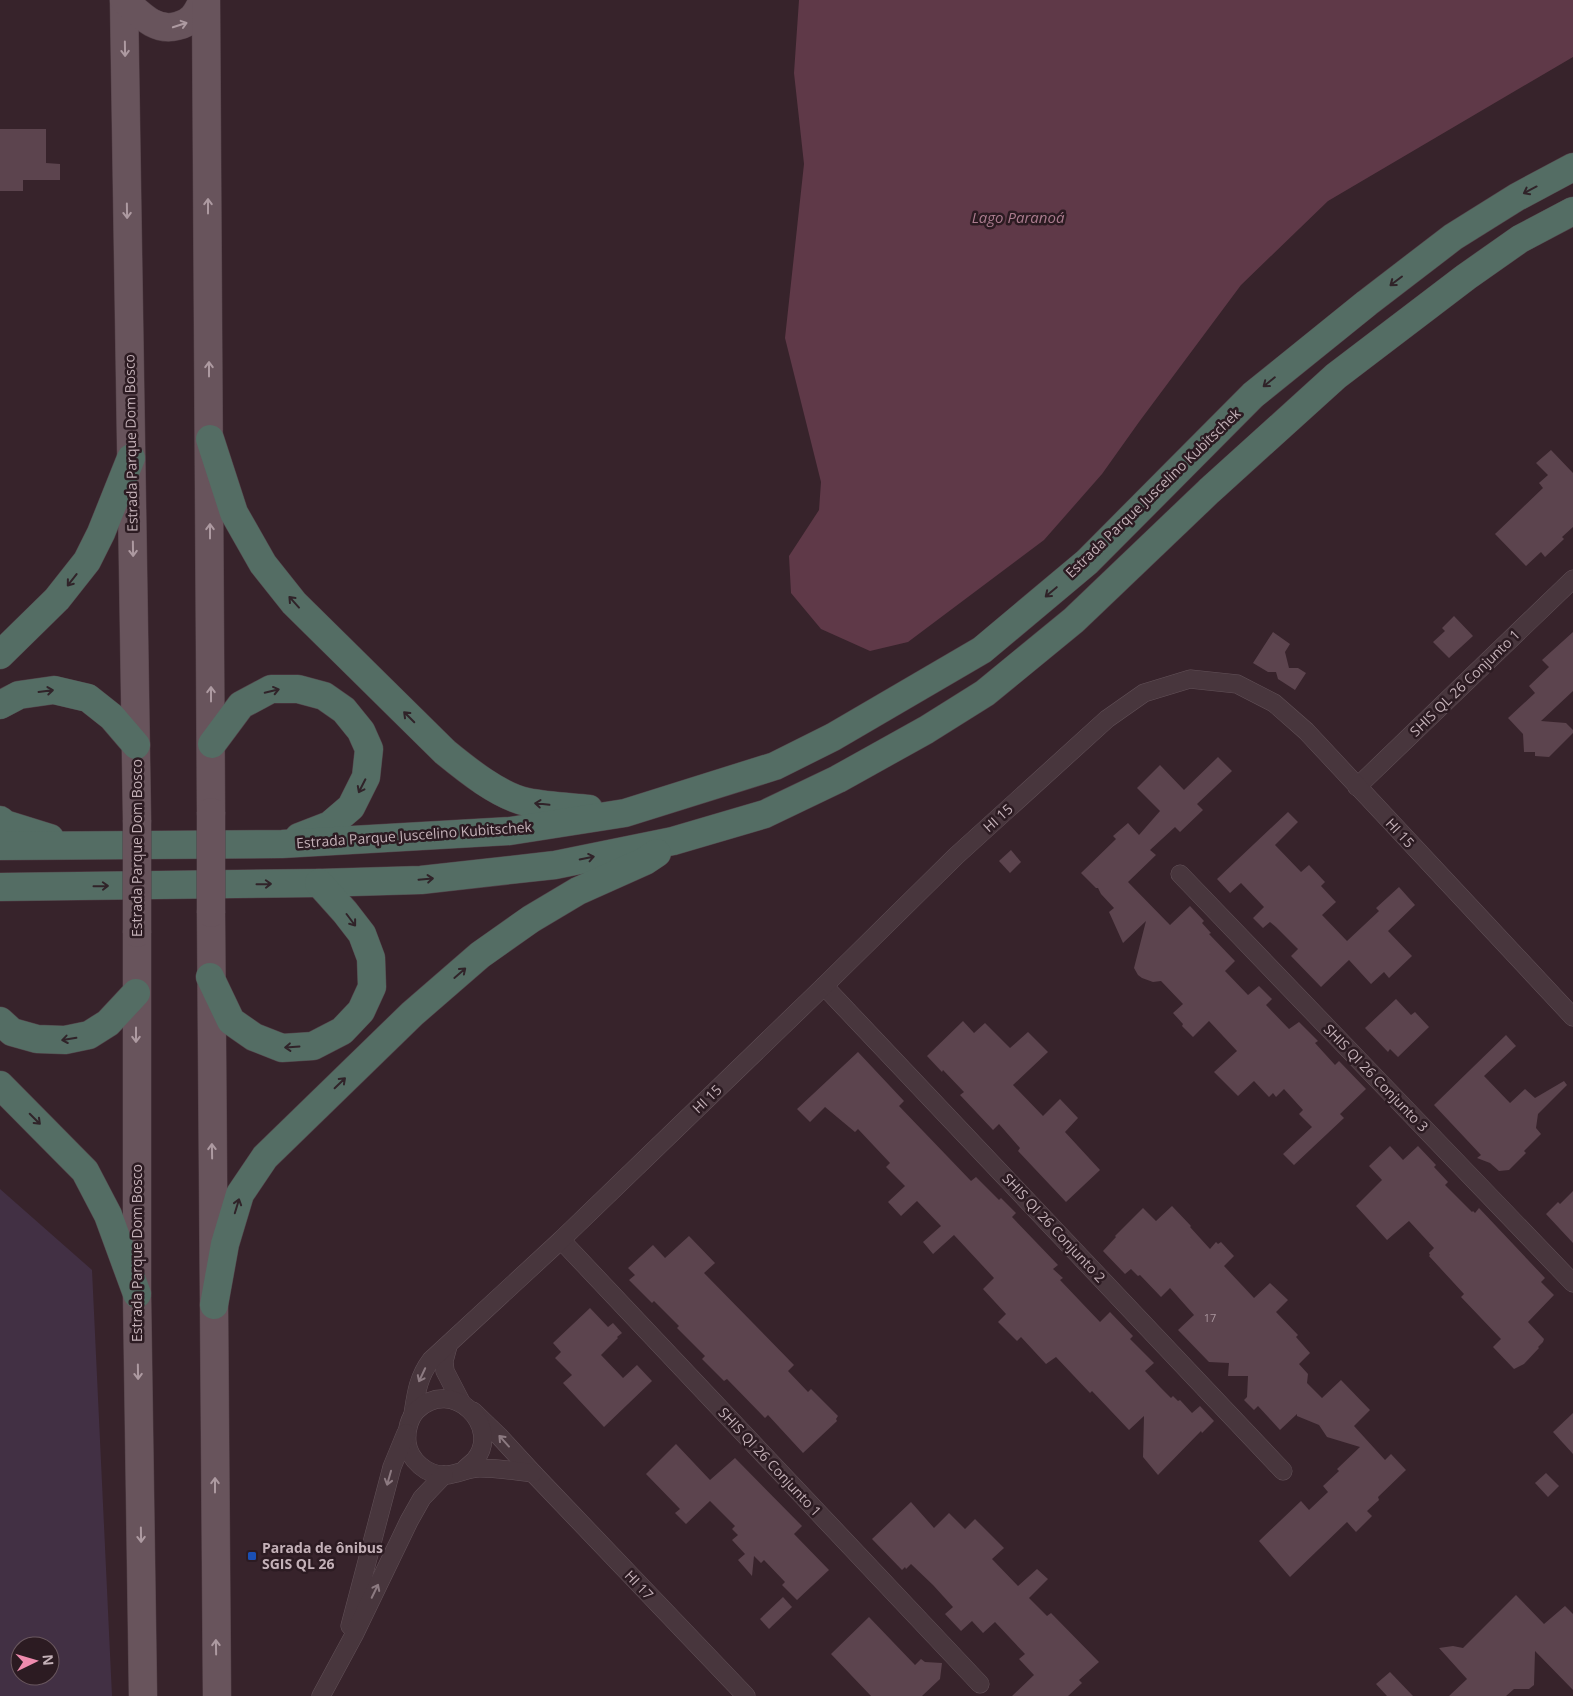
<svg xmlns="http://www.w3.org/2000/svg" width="1573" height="1696" font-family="'Open Sans',sans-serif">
	<rect width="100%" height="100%" fill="#37232b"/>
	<path fill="#423044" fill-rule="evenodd" d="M0,1189L92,1270L112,1696H0ZM20,1646H50V1676H20Z"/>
	<path fill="#5f3948" d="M799,0H1573V57L1328,201L1241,285L1139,422L1102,474L1044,540L908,642L870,651L821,629L791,593L789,556L819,510L821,482L785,338L804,164L794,73Z"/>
	<g fill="#5c444e">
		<path d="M0,129H46V163L60,164V180H23V191H0Z"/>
		<path d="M1551,450L1573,473V527L1562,537L1564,539L1545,557L1541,552L1526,566L1495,534L1543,488L1539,483L1548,475L1536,463Z"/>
		<path d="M1454,616L1473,636L1449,658L1433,642L1445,631L1442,628Z"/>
		<path d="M1273,632L1290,644L1285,652L1289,668H1298L1306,673L1295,690L1278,679L1276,672H1268L1253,663Z"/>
		<path d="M1573,632V691L1541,721L1566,723L1573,730V733L1549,757L1535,756V752H1524L1523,734L1508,718L1535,693L1529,686L1549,667L1542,660Z"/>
		<path d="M1218,757L1232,771L1197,804L1203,810L1180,832L1175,827L1150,850L1156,855L1128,882L1170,925L1190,906L1204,921L1202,923L1211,933L1209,934L1235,961L1225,971L1248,995L1259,986L1272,999L1266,1005L1289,1029L1299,1022L1318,1041L1315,1043L1335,1065L1339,1061L1366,1089L1340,1114L1344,1118L1294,1165L1283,1154L1312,1127L1299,1114L1303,1110L1284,1089L1276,1097L1273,1093L1269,1097L1254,1081L1238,1096L1214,1072L1237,1051L1209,1021L1193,1037L1182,1026L1183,1024L1173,1013L1183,1004L1161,981L1153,982L1142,978L1138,975L1134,968L1146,921L1123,943L1109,912L1114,908L1101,894L1098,888H1096L1081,873L1116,839L1113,836L1128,823L1139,835L1160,811L1137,788L1160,765L1184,790Z"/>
		<path d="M1288,812L1298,822L1275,845L1301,872L1309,865L1325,882L1321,886L1336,902L1322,915L1347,941L1379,911L1376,908L1399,887L1415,905L1388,931L1412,956L1389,978L1384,972L1371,984L1349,960L1321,987L1291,956L1298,949L1276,927L1270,922L1263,928L1253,918L1264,907L1241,883L1230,893L1217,879Z"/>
		<path d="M1011,850L1021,862L1010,873L999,861Z"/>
		<path d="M1396,999L1411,1015L1415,1012L1429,1027L1398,1057L1390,1049L1388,1052L1365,1028Z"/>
		<path d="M963,1021L974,1033L985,1023L1010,1048L1028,1032L1048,1052L1013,1085L1043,1116L1060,1099L1078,1118L1065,1132L1100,1170L1066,1202L1018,1151L1020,1148L999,1124L993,1130L960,1095L964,1092L943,1070L942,1072L927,1056Z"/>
		<path d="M1506,1035L1516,1046L1484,1076L1510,1103L1525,1089L1535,1098L1564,1081L1567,1085L1538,1114L1536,1128L1541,1134L1524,1151L1526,1153L1509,1170L1499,1171L1490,1163L1477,1158L1481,1155L1434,1105Z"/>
		<path d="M858,1052L904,1101L899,1106L971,1181L976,1177L999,1200L1001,1198L1016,1213L1012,1217L1058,1265L1053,1269L1063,1278L1060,1280L1100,1322L1110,1312L1133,1336L1130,1339L1154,1363L1145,1371L1161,1388L1171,1398L1173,1396L1178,1401L1180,1400L1192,1413L1200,1406L1214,1421L1202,1433L1201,1431L1158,1475L1143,1457L1144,1416L1129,1430L1092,1391L1090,1393L1056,1357L1046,1364L1021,1337L1017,1341L998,1322L1006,1314L983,1289L994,1278L954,1235L933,1254L923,1242L941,1226L917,1201L901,1216L888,1202L905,1186L886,1167L890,1163L858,1129L855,1132L825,1107L810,1122L797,1109Z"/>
		<path d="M1390,1146L1403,1160L1418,1146L1436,1165L1434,1167L1448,1182L1445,1185L1472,1212L1473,1211L1475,1213L1479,1208L1545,1278L1541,1282L1554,1295L1528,1322L1544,1339L1543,1342L1538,1347L1539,1348L1524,1364L1514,1369L1493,1347L1501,1339L1461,1297L1464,1294L1429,1256L1430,1255L1429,1253L1434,1248L1409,1221L1387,1240L1356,1206L1382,1180L1369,1166Z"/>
		<path d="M1573,1191V1243L1546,1214L1558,1202L1560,1204Z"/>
		<path d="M1172,1206L1191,1226L1190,1227L1210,1249L1216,1242L1218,1244L1221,1242L1234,1256L1224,1266L1254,1298L1270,1283L1288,1300L1276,1312L1298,1335L1296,1337L1310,1353L1299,1364L1308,1374L1307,1383L1322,1398L1341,1380L1370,1410L1354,1426L1385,1460L1391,1454L1406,1470L1378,1497L1379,1500L1367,1511L1372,1516L1356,1532L1347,1522L1290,1577L1259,1541L1301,1501L1309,1510L1328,1492L1323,1486L1339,1471L1337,1469L1360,1447L1327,1437L1319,1425L1297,1416V1414L1280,1430L1258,1406L1254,1410L1244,1400L1247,1397L1248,1376H1228L1229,1363L1209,1362L1178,1330L1194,1315L1170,1288L1161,1297L1140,1275L1138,1276L1131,1269L1125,1274L1103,1251L1116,1237L1115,1236L1143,1208L1156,1221Z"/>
		<path d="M689,1236L715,1263L704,1273L794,1365L788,1371L808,1392L811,1389L838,1416L836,1419L837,1421L803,1453L768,1415L765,1418L727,1379L724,1381L702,1359L705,1356L677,1328L679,1326L654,1301L652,1303L629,1280L635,1275L628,1268L653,1245L665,1258Z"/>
		<path d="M590,1308L608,1327L613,1323L622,1333L617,1337L618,1338L601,1355L623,1378L637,1365L652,1381L604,1427L563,1383L572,1375L555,1358L561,1352L553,1343Z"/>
		<path d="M1573,1413V1454L1553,1432Z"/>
		<path d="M676,1444L710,1480L735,1458L802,1526L794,1534L829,1570L797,1600L782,1585L785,1582L764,1560L761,1563L754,1556L752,1576L738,1560L745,1554L732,1540L738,1535L732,1529L735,1526L710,1501L686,1524L675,1513L680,1509L646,1474Z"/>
		<path d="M1546,1473L1559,1486L1548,1497L1535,1483Z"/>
		<path d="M911,1502L934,1528L949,1513L965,1529L975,1519L1004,1548L992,1559L1018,1586L1037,1569L1048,1579L1029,1598L1047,1616L1051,1613L1099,1662L1079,1680L1082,1683L1068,1696H1012L1034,1675L1019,1659L1025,1654L995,1622L983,1633L972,1621L961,1631L945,1614L953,1607L933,1585L911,1564L906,1569L905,1567L902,1570L872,1539Z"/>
		<path d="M1516,1595L1544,1624L1565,1606L1573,1614V1690L1535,1651L1534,1685L1529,1689H1514L1506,1696H1449L1467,1679L1439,1648L1453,1646L1463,1648Z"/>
		<path d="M783,1597L792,1607L769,1629L760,1619Z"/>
		<path d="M869,1617L915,1665L921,1659L925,1662L942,1663L940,1679L922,1696H871L831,1654Z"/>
		<path d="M1390,1672L1413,1696H1387L1376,1684Z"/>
	</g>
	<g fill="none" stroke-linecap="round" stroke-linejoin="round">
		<defs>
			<g id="street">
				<path d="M1357,787L1573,579"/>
				<path d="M1180,874L1573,1283"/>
				<path d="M824,986L1283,1471"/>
				<path d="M561,1240L980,1684"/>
				<path d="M448,1346L444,1361L445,1371L461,1402"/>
				<path d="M473,1411L499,1436L533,1473L746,1696"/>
				<path d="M413,1414C416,1394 418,1377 431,1360L561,1240L824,986L956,856L1107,719L1144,693L1190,679L1237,684L1274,703L1306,731L1573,1017"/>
				<path d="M464,1470C467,1467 472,1463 475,1460C502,1427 453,1376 417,1410C409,1418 406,1431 407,1442C409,1460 427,1476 446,1475C458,1474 468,1468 480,1468C497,1468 515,1471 533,1473"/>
				<path d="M350,1626L392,1467L406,1433"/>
				<path d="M321,1696L354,1635L409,1521L422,1498L444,1475"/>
			</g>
			<g id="primary">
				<path d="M124,0L137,820"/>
				<path d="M124,0C140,14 155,32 177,26C192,23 197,13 203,0"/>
				<path d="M206,0L211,812"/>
				<path d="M211,913L217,1696"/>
				<path d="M137,933V1294L143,1696"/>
			</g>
			<g id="highway">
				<path d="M210,439L234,513L263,564L294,603L445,752C467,770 499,796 527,802C547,806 569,807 589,809"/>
				<path d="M0,655L57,599L87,561L101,533L131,458"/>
				<path d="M0,705L19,695L54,690L88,698L112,717L136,745"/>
				<path d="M212,744L241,705L271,689H298L324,696L344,710L361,731L369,749L366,777L351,807L330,825L299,837"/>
				<path d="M0,820L5,824L50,838"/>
				<path d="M0,846L282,844L510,831L625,813L775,766L833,737L982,650L1087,562L1253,395L1367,303L1453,237L1517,197L1573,167"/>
				<path d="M0,887L319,883L421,880L555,865L673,841L765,814L838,779L926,730L985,693L1074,620L1209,491L1336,376L1466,277L1520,239L1573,211"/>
				<path d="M210,977L231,1021L254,1037L282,1048L313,1046L342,1031L361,1011L372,987L371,958L362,934L345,912L319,883"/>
				<path d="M0,1021L12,1032L37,1039L65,1040L89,1035L108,1023L136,993"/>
				<path d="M0,1085L85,1171L108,1215L137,1294"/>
				<path d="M214,1305L225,1244L240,1194L265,1157L412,1014L480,955L531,919L578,891L645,861L657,853"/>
			</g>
		</defs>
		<use href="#street" stroke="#625158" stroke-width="19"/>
		<use href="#primary" stroke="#513f46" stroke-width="29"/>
		<use href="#highway" stroke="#524148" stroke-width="29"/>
		<use href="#street" stroke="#48363d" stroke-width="18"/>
		<use href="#primary" stroke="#68545c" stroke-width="28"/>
		<use href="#highway" stroke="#546d64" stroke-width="28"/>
		<defs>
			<g id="primary-bridge">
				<path d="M211,812V913"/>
				<path d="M137,933V820"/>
			</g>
		</defs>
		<use href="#primary-bridge" stroke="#513f46" stroke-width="29" stroke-linecap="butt"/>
		<use href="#primary-bridge" stroke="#68545c" stroke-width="28"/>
	</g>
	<defs><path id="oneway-shaft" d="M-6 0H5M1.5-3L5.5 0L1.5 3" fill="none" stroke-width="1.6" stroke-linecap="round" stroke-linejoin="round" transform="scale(1.25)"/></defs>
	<g stroke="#ad9aa1">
		<use href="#oneway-shaft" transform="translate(180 25) rotate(-18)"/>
		<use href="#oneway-shaft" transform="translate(125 49) rotate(89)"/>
		<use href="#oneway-shaft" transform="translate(208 206) rotate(-90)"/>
		<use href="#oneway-shaft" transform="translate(127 211) rotate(89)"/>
		<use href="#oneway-shaft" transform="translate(209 369) rotate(-90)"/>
		<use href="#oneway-shaft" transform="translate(210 531) rotate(-90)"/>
		<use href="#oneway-shaft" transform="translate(133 549) rotate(89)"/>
		<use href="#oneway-shaft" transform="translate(211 694) rotate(-90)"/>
		<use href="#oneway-shaft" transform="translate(136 1035) rotate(90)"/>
		<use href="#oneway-shaft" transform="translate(212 1151) rotate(-91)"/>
		<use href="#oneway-shaft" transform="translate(138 1372) rotate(89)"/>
		<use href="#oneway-shaft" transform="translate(215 1485) rotate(-90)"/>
		<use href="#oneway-shaft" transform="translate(141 1535) rotate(89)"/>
		<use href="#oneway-shaft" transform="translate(216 1647) rotate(-91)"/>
	</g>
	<g stroke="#302329">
		<use href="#oneway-shaft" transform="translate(1530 190) rotate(152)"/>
		<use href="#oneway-shaft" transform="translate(1396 281) rotate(143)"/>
		<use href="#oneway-shaft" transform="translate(1269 382) rotate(141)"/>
		<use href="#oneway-shaft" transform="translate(72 580) rotate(128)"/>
		<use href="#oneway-shaft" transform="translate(1051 592) rotate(140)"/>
		<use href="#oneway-shaft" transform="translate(294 602) rotate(-132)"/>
		<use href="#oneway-shaft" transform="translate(46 691) rotate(-7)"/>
		<use href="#oneway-shaft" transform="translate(272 691) rotate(-13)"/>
		<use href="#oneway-shaft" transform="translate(409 717) rotate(-135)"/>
		<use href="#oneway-shaft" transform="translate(362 786) rotate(117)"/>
		<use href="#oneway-shaft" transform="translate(542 804) rotate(-174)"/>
		<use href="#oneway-shaft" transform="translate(587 858) rotate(-11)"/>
		<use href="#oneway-shaft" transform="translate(426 879) rotate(-5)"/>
		<use href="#oneway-shaft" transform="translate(264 884) rotate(-1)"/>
		<use href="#oneway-shaft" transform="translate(101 886) rotate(-1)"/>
		<use href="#oneway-shaft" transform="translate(351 920) rotate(53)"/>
		<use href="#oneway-shaft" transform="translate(460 973) rotate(-41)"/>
		<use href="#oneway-shaft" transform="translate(69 1039) rotate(171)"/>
		<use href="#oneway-shaft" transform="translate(292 1047) rotate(176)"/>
		<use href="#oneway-shaft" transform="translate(340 1083) rotate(-44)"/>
		<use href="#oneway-shaft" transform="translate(35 1119) rotate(45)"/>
		<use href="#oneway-shaft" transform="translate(237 1206) rotate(-73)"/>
	</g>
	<g stroke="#8c7a81">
		<use href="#oneway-shaft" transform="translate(422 1375) rotate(115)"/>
		<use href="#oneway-shaft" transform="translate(504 1441) rotate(-132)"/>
		<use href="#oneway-shaft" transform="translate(389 1478) rotate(106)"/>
		<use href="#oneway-shaft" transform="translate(375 1591) rotate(-64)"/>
	</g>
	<rect fill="#1a4fb4" stroke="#2c1b22" stroke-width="2" x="247" y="1551" width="10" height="10" rx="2.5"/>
	<g text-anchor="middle" stroke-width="5" stroke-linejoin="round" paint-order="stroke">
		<g font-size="11" fill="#aa969e">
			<text x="1210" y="1322">17</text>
		</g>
		<g font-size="14" fill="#c4b1b8" stroke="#2c1b22">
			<text transform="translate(131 443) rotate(-91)" y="5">Estrada Parque Dom Bosco</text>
			<text transform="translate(1153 493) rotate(-44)" y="5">Estrada Parque Juscelino Kubitschek</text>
			<text transform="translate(1465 683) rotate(-44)" y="5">SHIS QL 26 Conjunto 1</text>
			<text transform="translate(998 818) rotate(-42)" y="5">HI 15</text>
			<text transform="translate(1400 833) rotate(47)" y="5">HI 15</text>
			<text transform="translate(414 835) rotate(-4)" y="5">Estrada Parque Juscelino Kubitschek</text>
			<text transform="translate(137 848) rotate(-90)" y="5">Estrada Parque Dom Bosco</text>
			<text transform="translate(1376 1078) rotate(46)" y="5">SHIS QI 26 Conjunto 3</text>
			<text transform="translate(707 1099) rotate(-44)" y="5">HI 15</text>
			<text transform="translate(1054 1228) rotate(47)" y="5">SHIS QI 26 Conjunto 2</text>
			<text transform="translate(137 1253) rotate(-90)" y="5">Estrada Parque Dom Bosco</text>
			<text transform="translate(770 1462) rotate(47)" y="5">SHIS QI 26 Conjunto 1</text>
			<text transform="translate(639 1585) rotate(46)" y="5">HI 17</text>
		</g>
		<g font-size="14" font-weight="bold" fill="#c4b1b8" stroke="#2c1b22" text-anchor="start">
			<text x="262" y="1553">Parada de ônibus<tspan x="262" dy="16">SGIS QL 26</tspan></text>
		</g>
		<g font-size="15" font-style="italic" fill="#aa7b8e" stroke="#2c1b22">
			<text x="1018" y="223">Lago Paranoá</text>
		</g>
	</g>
	<g transform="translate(35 1661) rotate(85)"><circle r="24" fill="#2c1b22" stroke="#69575e"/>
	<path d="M0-4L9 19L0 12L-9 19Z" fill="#ef8bae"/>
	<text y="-8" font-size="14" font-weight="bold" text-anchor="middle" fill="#c4b1b8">N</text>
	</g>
</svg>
